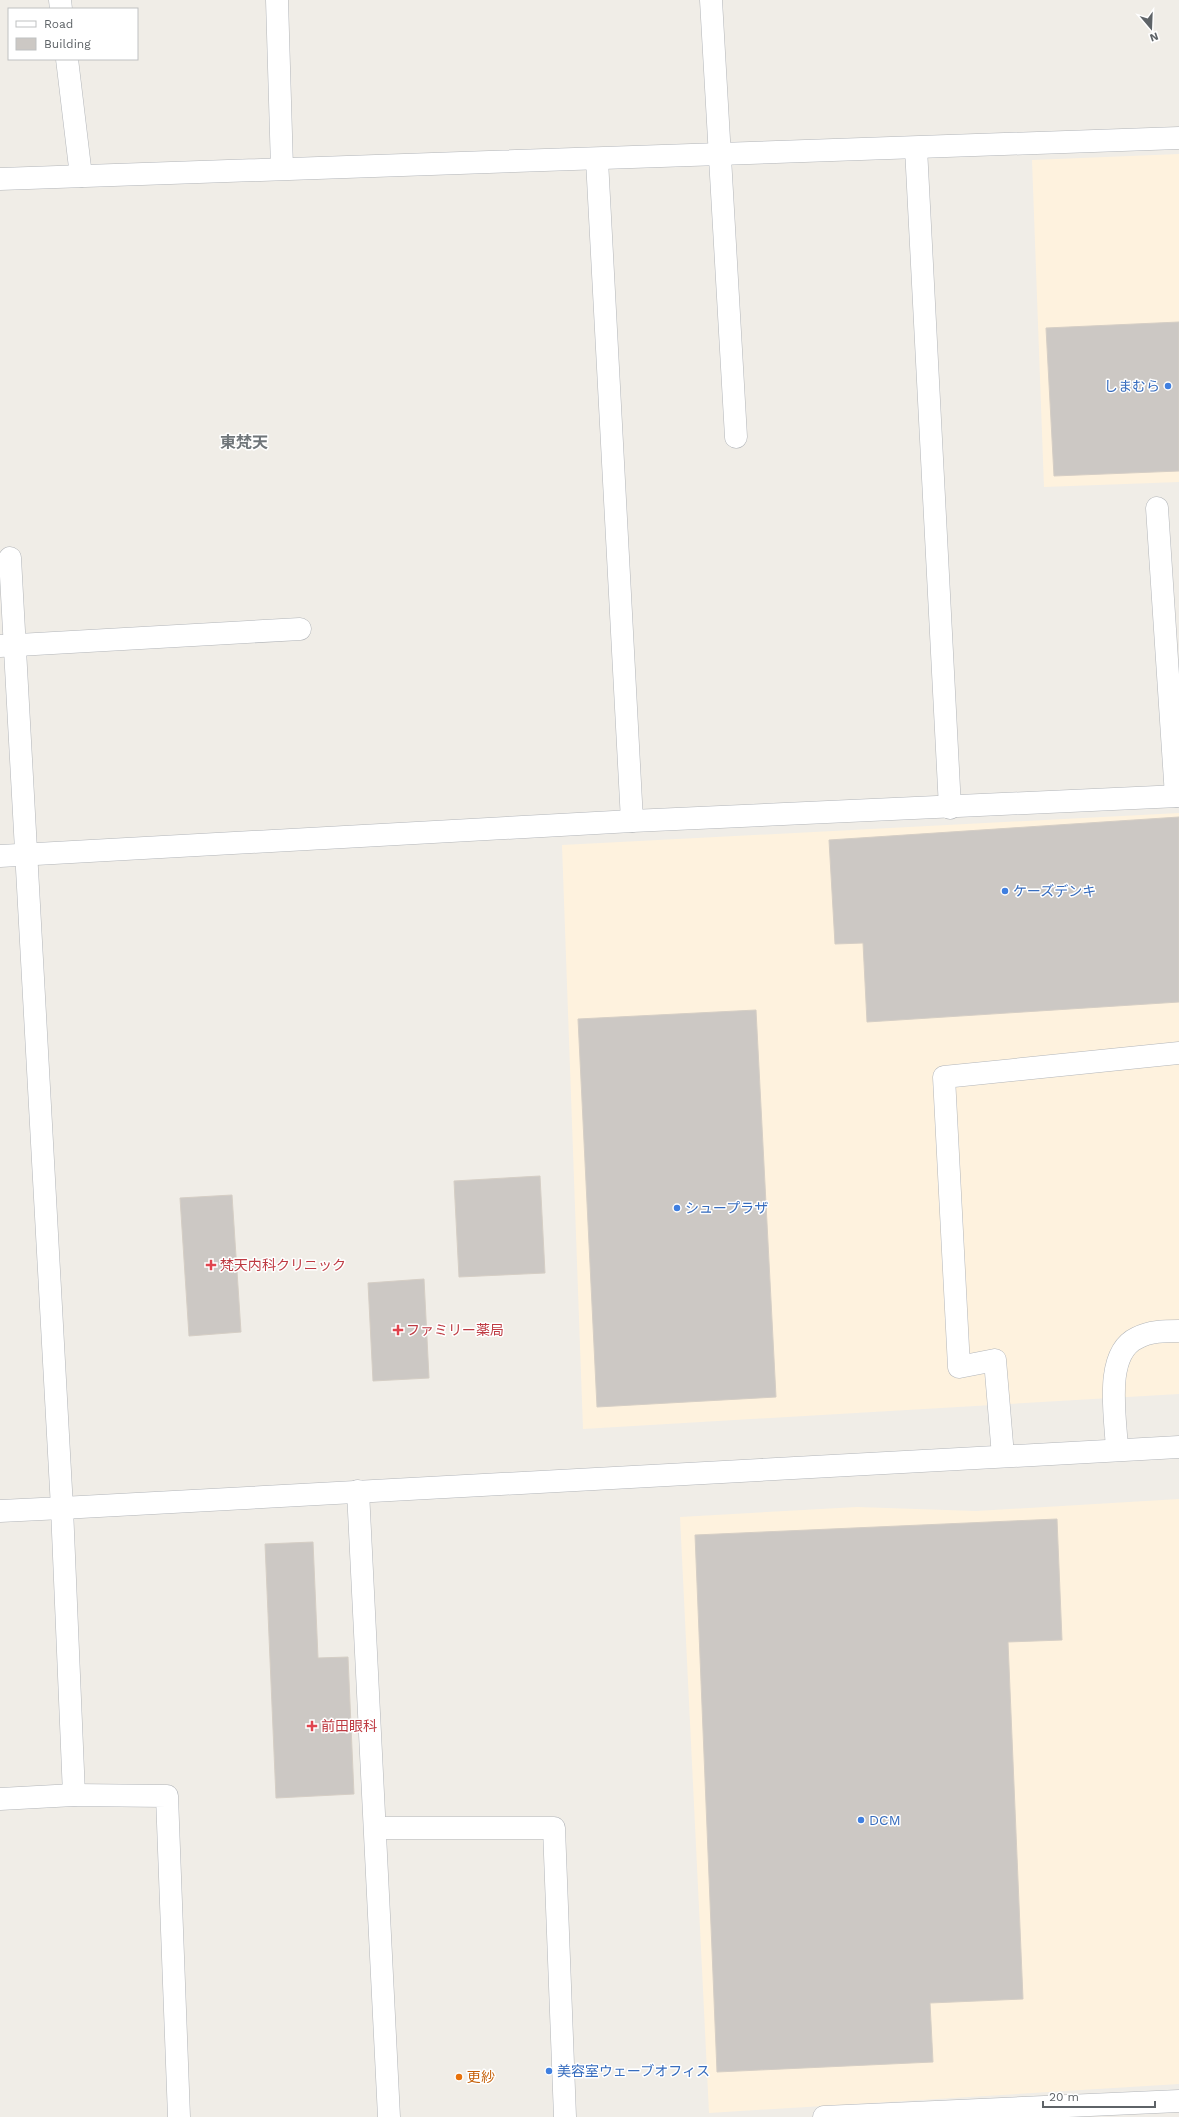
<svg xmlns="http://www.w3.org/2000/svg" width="1179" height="2117" font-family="'Work Sans','Noto Sans JP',sans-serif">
	<rect width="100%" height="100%" fill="#f0ede7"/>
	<g fill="#fef2de">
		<path d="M1179,154V482L1044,487L1032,160Z"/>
		<path d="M1179,813V1394L583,1429L562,845Z"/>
		<path d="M1179,1499V2084L709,2113L680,1517L857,1507L976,1511Z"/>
	</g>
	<g fill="#ccc8c4" stroke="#d5cec5">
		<path d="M1179,322V471L1054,476L1046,328Z"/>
		<path d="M1179,817V1002L867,1022L863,943L835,944L829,840Z"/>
		<path d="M756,1010L776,1397L597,1407L578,1019Z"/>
		<path d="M540,1176L545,1273L459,1277L454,1181Z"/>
		<path d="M232,1195L241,1332L189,1336L180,1198Z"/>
		<path d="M424,1279L429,1378L373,1381L368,1283Z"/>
		<path d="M1057,1519L1062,1640L1008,1642L1023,1999L930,2003L933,2062L717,2072L695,1535Z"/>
		<path d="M313,1542L318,1658L348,1657L354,1794L276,1798L265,1544Z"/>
	</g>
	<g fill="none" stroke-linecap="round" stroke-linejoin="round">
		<defs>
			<g id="minor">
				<path d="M60,0L61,9"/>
				<path d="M277,0L282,168"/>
				<path d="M711,0L736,437"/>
				<path d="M67,59L81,176"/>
				<path d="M916,148L950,808"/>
				<path d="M597,160L632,821"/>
				<path d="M0,179L1179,138"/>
				<path d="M1157,508L1176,796"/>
				<path d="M0,646L300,629"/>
				<path d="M0,856L632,821L1179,796"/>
				<path d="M1117,1450C1116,1419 1103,1354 1137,1338C1150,1331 1165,1331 1179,1331"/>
				<path d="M1003,1456L995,1360L959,1367L944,1077L1179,1053"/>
				<path d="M358,1491L389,2117"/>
				<path d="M0,1511L62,1508L10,558"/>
				<path d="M74,1795L62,1508L1179,1447"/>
				<path d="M0,1799L74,1795L167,1796L179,2117"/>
				<path d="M376,1828H554L565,2117"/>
				<path d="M824,2117L1179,2101"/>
			</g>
		</defs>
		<use href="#minor" stroke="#b2b5b9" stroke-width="23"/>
		<use href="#minor" stroke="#fff" stroke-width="22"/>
	</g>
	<g fill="#3f7fe0" stroke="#fff" stroke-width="1.5">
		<circle cx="1168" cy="386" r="4"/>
		<circle cx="1005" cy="891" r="4"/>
		<circle cx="677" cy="1208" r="4"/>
		<circle cx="861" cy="1820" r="4"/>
		<circle cx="549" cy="2071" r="4"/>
	</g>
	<g fill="#e0444e" stroke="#fff" stroke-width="1.5">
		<path d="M209 1259h4v4h4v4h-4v4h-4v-4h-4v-4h4z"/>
		<path d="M396 1324h4v4h4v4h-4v4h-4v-4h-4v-4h4z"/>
		<path d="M310 1720h4v4h4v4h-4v4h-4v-4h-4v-4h4z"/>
	</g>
	<circle fill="#e8710a" stroke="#fff" stroke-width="1.5" cx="459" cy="2077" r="4"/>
	<g text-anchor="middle" stroke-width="3" stroke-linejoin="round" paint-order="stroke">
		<g font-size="14" fill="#366cbe" stroke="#fff" text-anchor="start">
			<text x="1160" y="391" text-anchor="end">しまむら</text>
			<text x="1013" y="896">ケーズデンキ</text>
			<text x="685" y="1213">シュープラザ</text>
			<text x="869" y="1825">DCM</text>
			<text x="557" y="2076">美容室ウェーブオフィス</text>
		</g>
		<g font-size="14" fill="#be3a42" stroke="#fff" text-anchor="start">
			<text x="220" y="1270">梵天内科クリニック</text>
			<text x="406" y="1335">ファミリー薬局</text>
			<text x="321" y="1731">前田眼科</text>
		</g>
		<g font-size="14" fill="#c56008" stroke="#fff" text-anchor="start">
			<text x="467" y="2082">更紗</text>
		</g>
		<g font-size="16" font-weight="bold" fill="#6f7579" stroke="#fff">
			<text x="244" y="448">東梵天</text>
		</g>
	</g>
	<rect x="8" y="8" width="130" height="52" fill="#ffffff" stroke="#bfc1c2"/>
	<rect x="16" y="21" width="20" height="6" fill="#ffffff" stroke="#bfc1c2"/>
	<text x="44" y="28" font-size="12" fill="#5e6367">Road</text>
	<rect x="16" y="38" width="20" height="12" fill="#ccc8c4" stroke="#bfc1c2"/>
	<text x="44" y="48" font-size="12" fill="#5e6367">Building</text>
	<g transform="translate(1151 28) rotate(161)" stroke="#ffffff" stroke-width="3" paint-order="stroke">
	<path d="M0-3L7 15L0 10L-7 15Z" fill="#5e6367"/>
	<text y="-6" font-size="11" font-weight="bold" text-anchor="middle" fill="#5e6367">N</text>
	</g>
	<path d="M1043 2101v6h112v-6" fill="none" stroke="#5e6367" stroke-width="2"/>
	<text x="1049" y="2101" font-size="12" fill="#5e6367" stroke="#ffffff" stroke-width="3" paint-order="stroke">20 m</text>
</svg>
